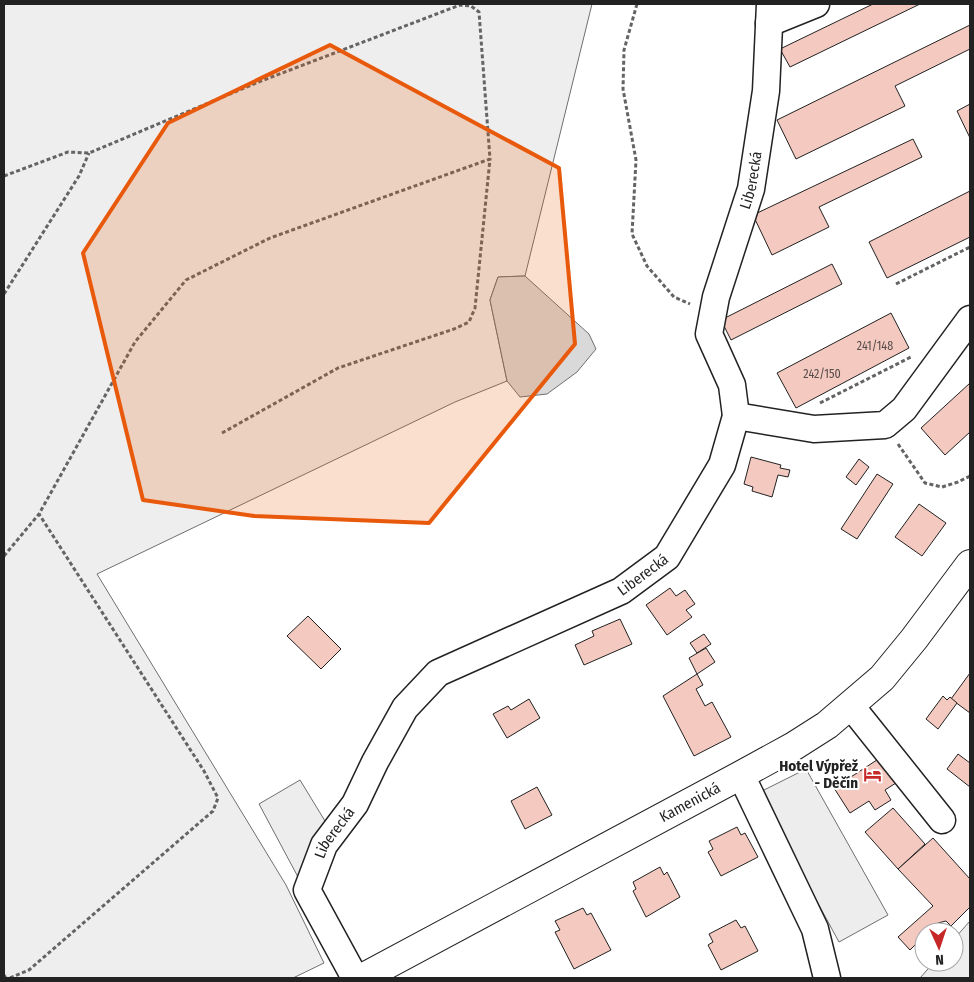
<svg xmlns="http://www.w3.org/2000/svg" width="974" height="982" font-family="'Fira Sans Condensed',sans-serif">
	<rect width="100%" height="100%" fill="#fff"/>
	<g fill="#eee" stroke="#6f6f6f">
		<path d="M4,4H592L525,276L498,277L490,300L507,381L455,402L97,574L286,885L324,963L293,978H4Z"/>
		<path d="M970,921V978H920L934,962H954V939Z"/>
	</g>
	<g fill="#ededed" stroke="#6f6f6f">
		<path d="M806,769L888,915L839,942L758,793Z"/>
		<path d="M300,780L325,821L310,869L298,877L259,804Z"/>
	</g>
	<path fill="#d9d9d9" stroke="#6f6f6f" d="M525,276L589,334L596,349L577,372L547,394L520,397L507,381L490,300L498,277Z"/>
	<g fill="#f3c9c0" stroke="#222">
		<path d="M873,4H920L790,67L780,49Z"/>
		<path d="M970,25V49L895,86L905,106L796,159L777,120Z"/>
		<path d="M970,104V138L957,111Z"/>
		<path d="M913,139L922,157L819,207L829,227L772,255L753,215Z"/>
		<path d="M970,191V237L887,278L869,242Z"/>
		<path d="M832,264L842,284L731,340L721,320Z"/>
		<path d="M891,313L909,348L796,408L777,373Z"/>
		<path d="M970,383V432L945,455L921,428Z"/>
		<path d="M751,457L781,465L780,468L790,470L788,477L778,475L772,497L752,491L753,487L744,484Z"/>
		<path d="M859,459L869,467L856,485L846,477Z"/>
		<path d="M877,474L893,484L857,539L841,529Z"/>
		<path d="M919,504L946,523L922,556L895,537Z"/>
		<path d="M670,588L676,596L685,590L695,604L686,610L692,617L667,635L646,605Z"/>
		<path d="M308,616L341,649L321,669L287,636Z"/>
		<path d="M620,619L632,644L584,665L575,645L594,636L592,631Z"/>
		<path d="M704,634L711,644L697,653L690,643Z"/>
		<path d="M706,648L715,662L697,674L689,658Z"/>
		<path d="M970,673V713L951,699Z"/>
		<path d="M697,674L703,685L696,689L705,706L712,702L731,737L694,756L663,696Z"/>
		<path d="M943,696L947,700L950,697L957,703L938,729L926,719Z"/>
		<path d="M529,699L540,718L507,738L493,714L508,706L511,710Z"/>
		<path d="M958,754L970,763V787L947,769Z"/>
		<path d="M883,756L899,781L885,790L891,800L875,810L869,801L850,813L834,788Z"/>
		<path d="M537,787L552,815L525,829L511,801Z"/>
		<path d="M893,808L925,844L898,869L865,832Z"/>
		<path d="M737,827L741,835L745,833L758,857L721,876L708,852L713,849L709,841Z"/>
		<path d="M933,838L970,879V907L951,926L946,921L938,923L929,932H924V936L910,950L898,937L933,906L898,869Z"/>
		<path d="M660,867L664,875L667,872L680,897L646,917L633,891L636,889L633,882Z"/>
		<path d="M583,908L587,915L591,913L611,950L574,969L555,932L560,930L555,921Z"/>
		<path d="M736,920L741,928L745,926L758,951L721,970L708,945L713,942L709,934Z"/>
	</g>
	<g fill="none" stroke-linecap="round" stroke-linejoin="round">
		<defs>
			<g id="minor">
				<path d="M769,23L816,4"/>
				<path d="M736,416L814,429L885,425L904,409L970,319"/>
				<path d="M851,706L942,820"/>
				<path d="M741,775L815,929L827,978"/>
				<path id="s1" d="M355,978L307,890L324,845L355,804L375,762L405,708L438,673L621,591L667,557L722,465L736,416L732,385L709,334L716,297L751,189L766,91L770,4"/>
			</g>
			<g id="major">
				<path id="s2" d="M362,978L741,775L794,746L827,725L882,678L914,639L970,564"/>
			</g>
		</defs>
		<use href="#minor" stroke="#222" stroke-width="29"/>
		<use href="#major" stroke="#222" stroke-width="30"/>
		<g stroke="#646464" stroke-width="3" stroke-dasharray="4 2.5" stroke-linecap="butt">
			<path d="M637,4L624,50L623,89L636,160L632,234L647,266L674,297L690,304"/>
			<path d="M4,176L68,152L89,153L256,83L460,5L471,6L479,12L490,159L270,238L186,280L135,342L39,514L4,556"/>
			<path d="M896,284L970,247"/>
			<path d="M4,294L79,176L89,153"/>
			<path d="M820,403L911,357"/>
			<path d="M222,433L338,368L454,329L469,322L475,308L490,159"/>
			<path d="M898,444L925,483L942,487L958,482L970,476"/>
			<path d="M4,975L6,978"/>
			<path d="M10,978L29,970L213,811L218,798L204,771L39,514"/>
		</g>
		<use href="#minor" stroke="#fff" stroke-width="26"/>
		<use href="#major" stroke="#fff" stroke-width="28"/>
	</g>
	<path fill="#e8590c" fill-opacity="0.2" stroke="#e8590c" stroke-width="4" stroke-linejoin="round" d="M330,45L559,168L575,344L429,523L254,516L143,500L83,253L168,123Z"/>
	<defs>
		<symbol id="hotel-bare" viewBox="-9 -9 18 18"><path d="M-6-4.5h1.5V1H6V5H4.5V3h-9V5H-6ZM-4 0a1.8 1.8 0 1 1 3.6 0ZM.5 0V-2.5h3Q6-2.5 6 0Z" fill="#c62828" stroke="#fff" stroke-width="2.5" paint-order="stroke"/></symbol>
	</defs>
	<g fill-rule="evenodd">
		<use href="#hotel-bare" x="860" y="762" width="25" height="25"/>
	</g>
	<g text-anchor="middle" stroke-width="4" stroke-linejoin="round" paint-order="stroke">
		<g font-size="12" fill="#564c4a">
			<text x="875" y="350">241/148</text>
			<text x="822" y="378">242/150</text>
		</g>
		<g font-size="15" fill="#222" stroke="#fff">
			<text dy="5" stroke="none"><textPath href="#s1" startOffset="1019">Liberecká</textPath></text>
			<text dy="5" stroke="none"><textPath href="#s1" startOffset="584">Liberecká</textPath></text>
			<text dy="5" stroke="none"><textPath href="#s2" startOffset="372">Kamenická</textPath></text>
			<text dy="5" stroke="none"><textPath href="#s1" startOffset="164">Liberecká</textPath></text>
		</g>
		<g font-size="15" font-weight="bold" fill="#222" stroke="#fff" text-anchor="end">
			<text x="858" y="771">Hotel Výpřež<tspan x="858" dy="17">- Děčín</tspan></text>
		</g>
	</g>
	<rect width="974" height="982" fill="none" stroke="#222222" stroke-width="10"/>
	<g transform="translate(939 947) rotate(177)"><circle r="24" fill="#ffffff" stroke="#a7a7a7"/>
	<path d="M0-4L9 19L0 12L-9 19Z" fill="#c62828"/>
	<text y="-8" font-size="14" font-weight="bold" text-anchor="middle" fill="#222222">N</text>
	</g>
</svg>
